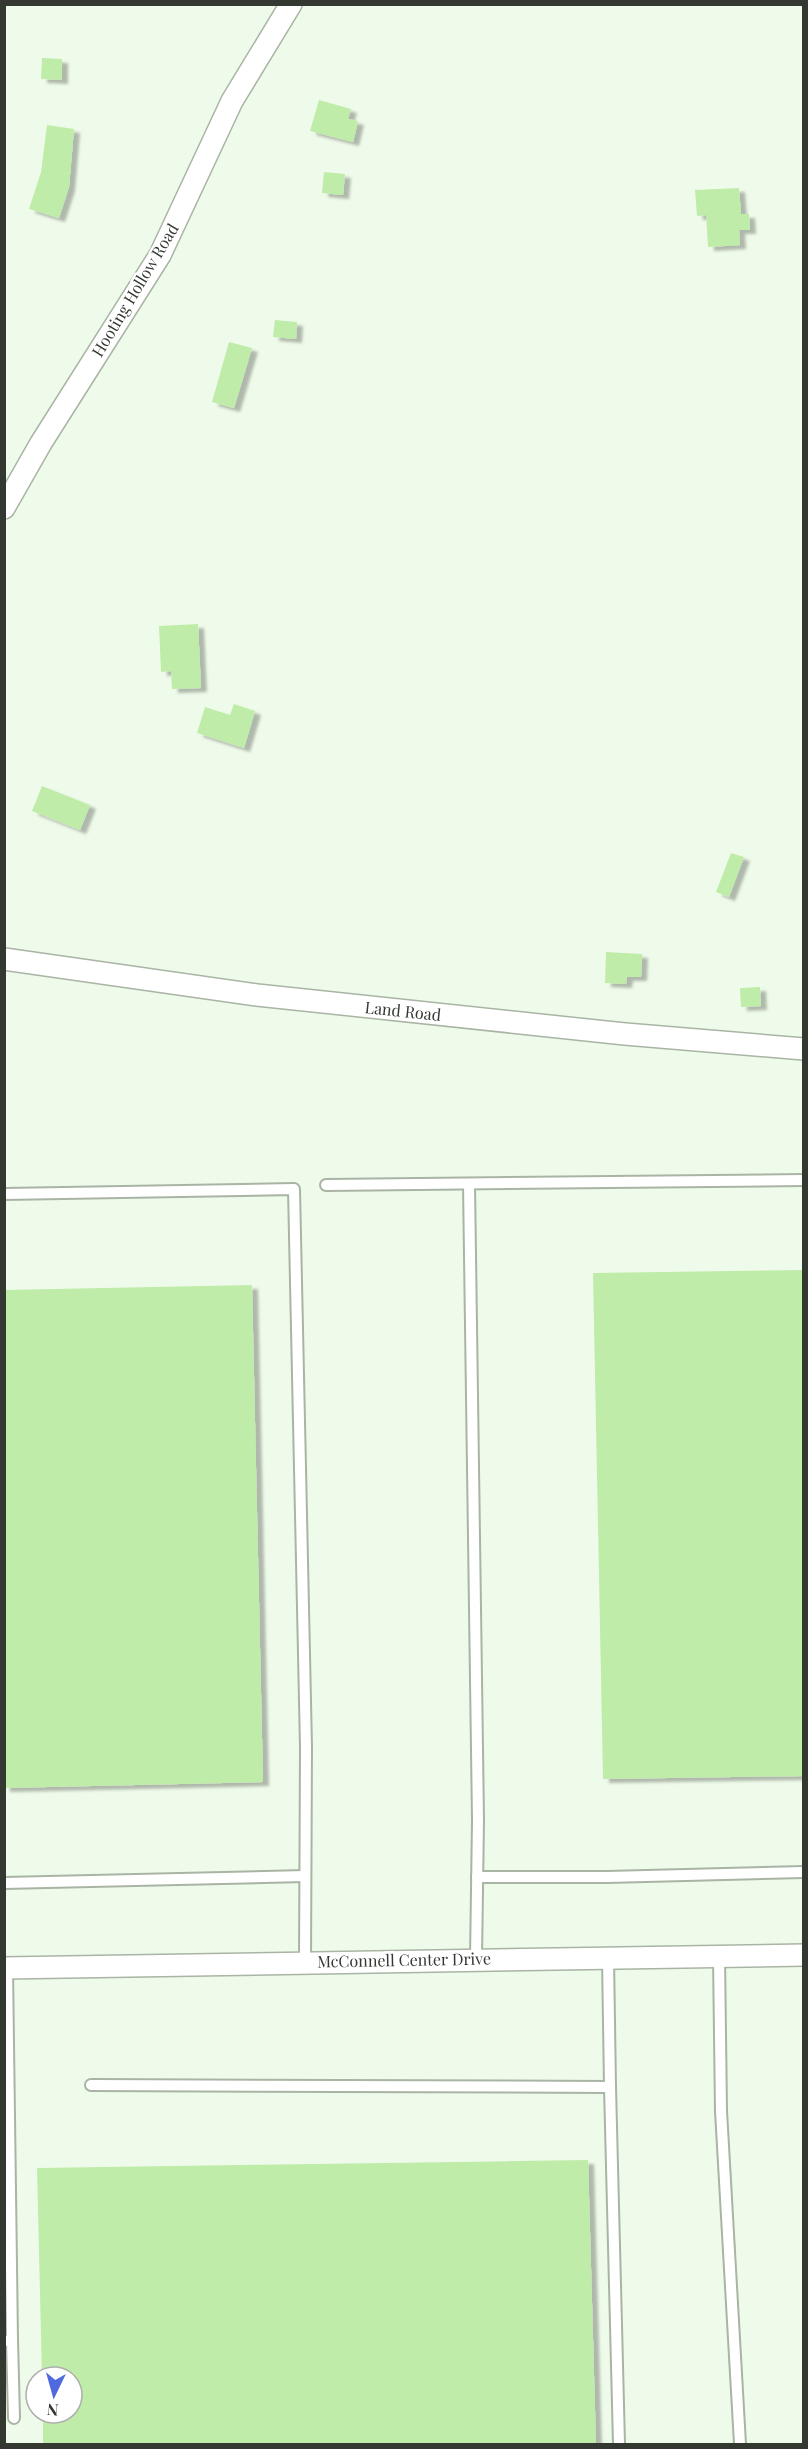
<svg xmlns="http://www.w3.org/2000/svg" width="808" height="2449" font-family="'Playfair Display',serif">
	<defs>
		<filter id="shadow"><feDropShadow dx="6" dy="4" stdDeviation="1.5" flood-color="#0004"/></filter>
	</defs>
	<rect width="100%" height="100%" fill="#effbea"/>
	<g fill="#c0ecaa" filter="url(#shadow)">
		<path d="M42,58L62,59V80L41,79Z"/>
		<path d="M319,100L351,109L348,119L358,121L353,142L310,131Z"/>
		<path d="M47,125L74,129L69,187L59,218L29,209L41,172Z"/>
		<path d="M324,172L345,174L343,195L322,193Z"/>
		<path d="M739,188L741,214H749L750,230H739L740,245L708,247L706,215L697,216L695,190Z"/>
		<path d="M275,320L297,322L296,339L273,337Z"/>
		<path d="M229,342L252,348L234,408L212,402Z"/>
		<path d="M198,624L201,688L172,689L171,671L161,672L159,626Z"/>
		<path d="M234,704L255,711L244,748L197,733L205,707L230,715Z"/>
		<path d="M42,786L90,805L80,830L32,811Z"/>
		<path d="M731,853L744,857L729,897L716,892Z"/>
		<path d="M606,952L642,954L641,977H627L626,984L605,983Z"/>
		<path d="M760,987L761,1006L741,1007L740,988Z"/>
		<path d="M804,1270V1776L603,1779L593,1273Z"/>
		<path d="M252,1285L263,1782L4,1788V1290Z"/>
		<path d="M588,2160L596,2445H43V2413H72V2377H42L37,2168Z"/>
	</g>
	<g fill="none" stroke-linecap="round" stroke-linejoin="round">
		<defs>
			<g id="lane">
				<path d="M469,1184L478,1820L476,1959"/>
				<path d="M326,1185L804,1180"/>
				<path d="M4,1194L294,1189L306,1747L305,1962"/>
				<path d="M477,1877H607L804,1872"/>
				<path d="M4,1883L305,1876"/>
				<path d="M719,1956L721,2111L740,2444"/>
				<path d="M91,2085L610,2087L608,1957"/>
				<path d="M610,2087L619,2444"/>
				<path d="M12,2340L14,2418"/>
				<path d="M4,2341L12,2340L7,1968"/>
			</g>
			<g id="street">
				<path d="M4,508L41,443L160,255L232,101L291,4"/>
				<path d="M4,959L257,995L625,1034L804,1049"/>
				<path d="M4,1968L804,1955"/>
			</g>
		</defs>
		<use href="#lane" stroke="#a9b4a4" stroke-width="14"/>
		<use href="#street" stroke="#a9b4a4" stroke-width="24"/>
		<use href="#lane" stroke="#fff" stroke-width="10"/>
		<use href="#street" stroke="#fff" stroke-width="21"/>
	</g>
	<g text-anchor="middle" stroke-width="5" stroke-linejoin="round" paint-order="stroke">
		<g font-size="16" fill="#333831" stroke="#fff">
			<text transform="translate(135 290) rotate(-59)" y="6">Hooting Hollow Road</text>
			<text transform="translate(403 1011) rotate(6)" y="6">Land Road</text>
			<text transform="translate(404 1960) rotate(-1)" y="6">McConnell Center Drive</text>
		</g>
	</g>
	<rect width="808" height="2449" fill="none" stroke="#333831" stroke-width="12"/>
	<g transform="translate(54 2395) rotate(185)"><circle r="28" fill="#ffffff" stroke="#adafad" stroke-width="1.5"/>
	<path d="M0-4.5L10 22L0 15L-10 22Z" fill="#4f69de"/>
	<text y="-9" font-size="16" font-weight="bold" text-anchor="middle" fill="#333831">N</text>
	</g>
</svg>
